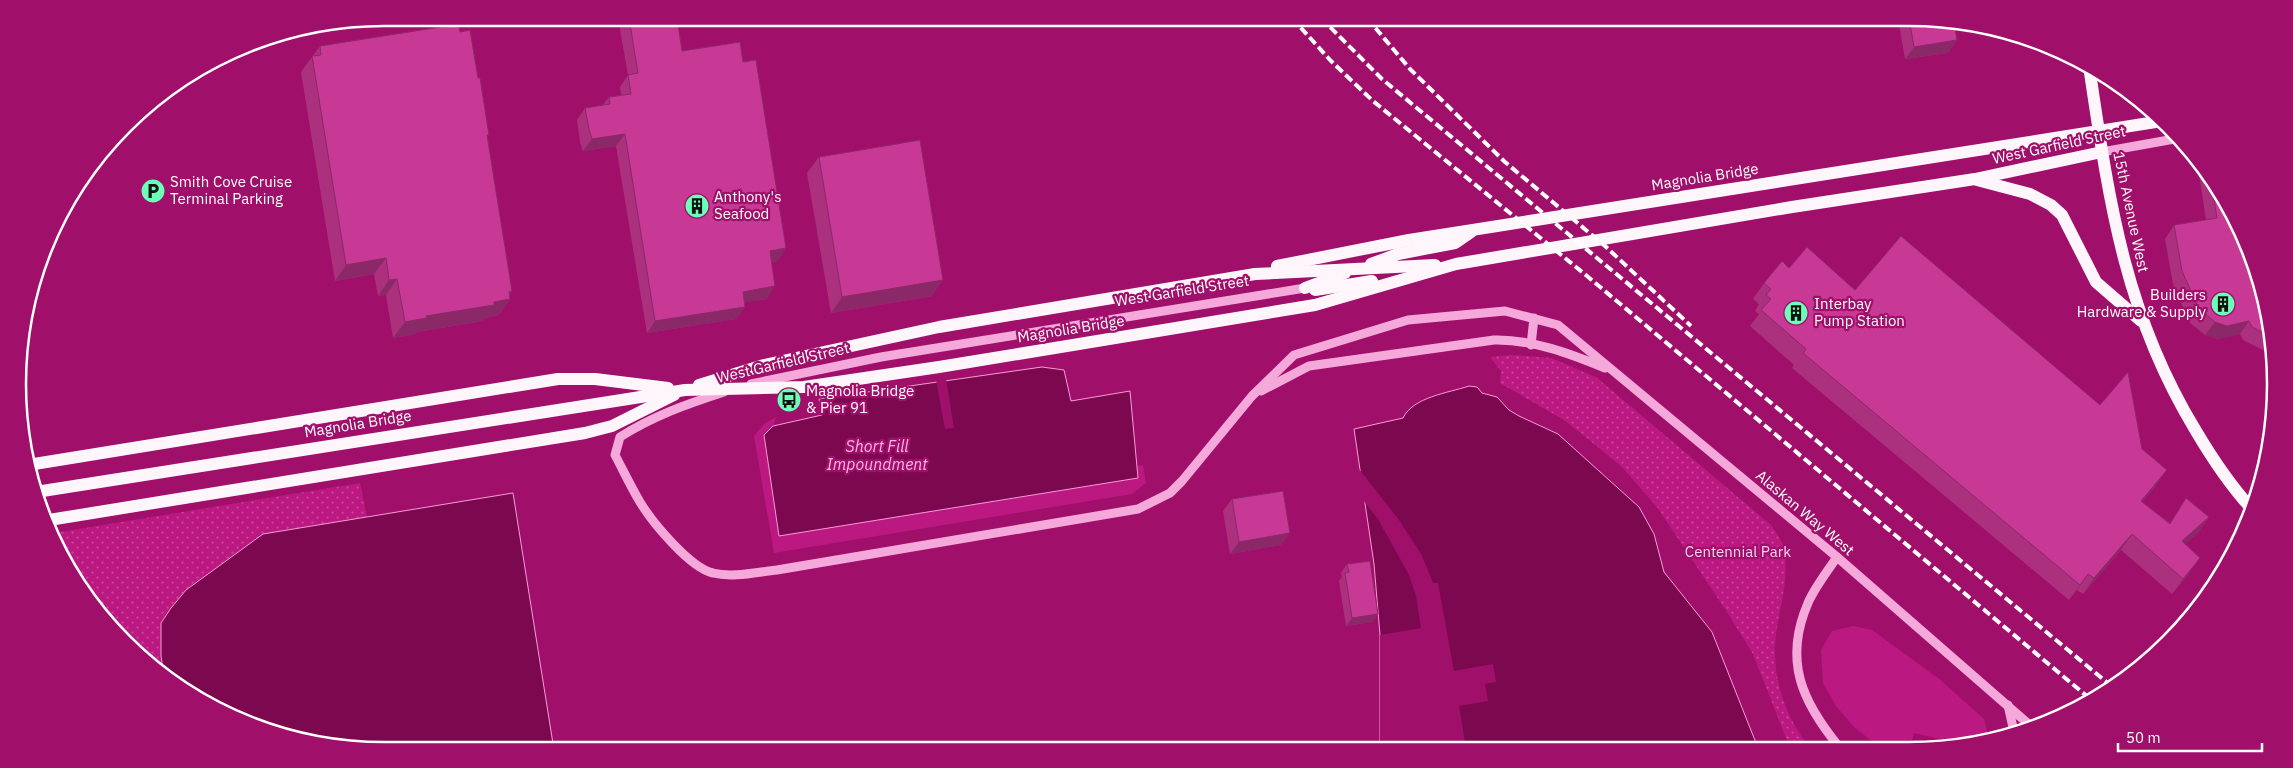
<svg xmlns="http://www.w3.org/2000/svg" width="2293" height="768" font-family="'IBM Plex Sans',sans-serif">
	<defs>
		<pattern id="park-dots" width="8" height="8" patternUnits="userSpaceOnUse" patternTransform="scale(1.25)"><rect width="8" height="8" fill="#bb1881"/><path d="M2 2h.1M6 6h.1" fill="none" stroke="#c9469a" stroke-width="1.8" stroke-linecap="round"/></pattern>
	</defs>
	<rect width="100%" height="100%" fill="#a0106b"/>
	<g fill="#bb1881">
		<path d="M776,417L773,426L764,436L779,536L1137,478V466L1143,465L1146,483L1132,494L774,553L754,436L764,424Z"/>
		<path d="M1853,626L1872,630L1938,678L1984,719L1989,739L1966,745L1914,733L1910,747L1881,748L1855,728L1836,706L1823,683L1821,650L1832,631Z"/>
	</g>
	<g fill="url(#park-dots)">
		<path d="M1512,355L1551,358L1596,377L1771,525C1775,531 1780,538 1783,545C1792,573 1777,615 1775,644C1773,681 1787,720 1810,748H1792L1786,738L1753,654L1729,615L1657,507L1622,467L1588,439L1564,420L1500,383L1501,371L1490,357Z"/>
		<path d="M360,483L367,517L263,534L186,590L161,623V656L164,675L125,643L79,588L54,533Z"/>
	</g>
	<g fill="#7c0950" stroke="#f99ad8">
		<path d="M1042,367L1064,370L1071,401L1130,391L1138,478L779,536L764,435L773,426L822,415L819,399Z"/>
		<path d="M1469,386L1477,387L1482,393L1497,397L1509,410L1519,416L1558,434L1639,507L1654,534L1664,572L1712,632L1758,748L1380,749V635L1374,564L1354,429L1403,418C1413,397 1448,393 1469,386Z"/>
		<path d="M513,493L554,750H384L289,738L180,689L164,676L161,656V623L171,608L186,590L263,534Z"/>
	</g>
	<g fill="#a0106b">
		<path d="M958,376L946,379L954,428L945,429L936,380L817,399L819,396Z"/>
		<path d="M1359,469L1399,520L1421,554L1433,583H1438L1454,671L1493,664L1496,682L1485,684L1488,701L1459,706L1466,748L1380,749V635L1421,628L1416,596L1409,575L1378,519L1363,500Z"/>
	</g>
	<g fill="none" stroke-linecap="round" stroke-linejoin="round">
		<g stroke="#f5a8da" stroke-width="9">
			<path d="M2102,152L2180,138"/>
			<path d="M1531,345L1534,318"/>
			<path d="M751,384L881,357L1305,288"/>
			<path d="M1261,391L1309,366L1494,340C1532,339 1571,354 1605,368"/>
			<path d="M724,392C687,404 653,416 620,437L615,455C623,470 631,487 640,502C652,522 690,568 713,573C733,578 757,572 777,570L1138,509L1170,493L1182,481L1252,396L1294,355L1408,320L1505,311L1558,325L1837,557L2032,727"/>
			<path d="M1837,557C1827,572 1815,587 1808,603C1783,661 1802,702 1840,748"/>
			<path d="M2008,705L2014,732"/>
		</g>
		<g stroke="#fff6fb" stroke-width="12">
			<path d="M2089,66C2109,200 2124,313 2196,431C2212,458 2230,485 2251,508"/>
			<path d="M1977,180L2030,194L2051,205L2062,215L2096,282L2141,321"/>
			<path d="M1371,264L1398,254L1455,243L1471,232"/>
			<path d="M1277,266L1409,240L2162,121"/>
			<path d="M1305,288L1345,273"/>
			<path d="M1315,290L1372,281"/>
			<path d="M699,385L764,365L939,327L1255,274L1435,265"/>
			<path d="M28,465L558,379H595L668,388"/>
			<path d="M36,492L685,390L804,387L939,367L1315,305L1456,264L1792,207L1975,179L2102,152"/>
			<path d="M49,520L585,433L612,426L674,395"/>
		</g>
		<g stroke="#fff" stroke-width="4" stroke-dasharray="9 4" stroke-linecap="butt">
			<path d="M1292,18L1331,61L1373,101L1587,276L2089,698"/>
			<path d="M1321,18L1382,79L2110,685"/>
			<path d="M1367,18L1410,69L1505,162L1605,246L1691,326"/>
		</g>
	</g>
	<g fill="#ab317f">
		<path d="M618,18H677L682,51L778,261L772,262L767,299L744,302L745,307L736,319L647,333L616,146L583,151L580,142L577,120L585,108L603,105L609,97L621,95L620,87L628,75Z"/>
		<path d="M1898,18H1909L1957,40L1948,53L1905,59Z"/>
		<path d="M460,32L487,138L512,291L510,295V299L499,315L485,318L483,321L417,332L415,334L393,338L386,295L378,296L374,274L335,281L301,72L320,46Z"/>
		<path d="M819,157L932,296L831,313L807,173Z"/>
		<path d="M2197,160L2226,200L2272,336L2273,368L2265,351L2243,340L2240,334L2218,339L2205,335L2190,323L2173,284L2165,239L2174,225L2206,220Z"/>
		<path d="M1789,268L1855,290L2142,449L2156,486L2142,502L2170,523L2186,498L2209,517L2198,533L2185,544L2189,574L2172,594L2121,550L2083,594L2077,590L2069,600L1792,368L1794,365L1750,326L1759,314L1755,311L1759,304L1753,299L1764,283Z"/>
		<path d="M1232,499L1281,545L1230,554L1223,511Z"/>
		<path d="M1347,564L1378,614L1372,622L1346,626L1339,581L1342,577L1341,573Z"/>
	</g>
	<g fill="#8b2868">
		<path d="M1957,40L1948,53L1905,59L1914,47Z"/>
		<path d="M625,134L616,146L583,151L592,139Z"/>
		<path d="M786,248L778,261L761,263L770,251Z"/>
		<path d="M386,258L374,274L335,281L346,265Z"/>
		<path d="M397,279L386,295L378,296L389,280Z"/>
		<path d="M943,280L932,296L831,313L842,297Z"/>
		<path d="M775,286L767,299L734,304L743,292Z"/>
		<path d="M512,291L507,300L510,299L499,315L485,318L483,321L417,332L415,334L393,338L405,322L426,316L494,302L509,292Z"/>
		<path d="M745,307L736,319L647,333L655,321Z"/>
		<path d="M2249,321L2240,334L2218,339L2205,335L2215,322Z"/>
		<path d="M2167,470L2156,486L2129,517L2141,501Z"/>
		<path d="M2209,517L2198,533L2171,557L2182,541Z"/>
		<path d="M1290,533L1281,545L1230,554L1239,542Z"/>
		<path d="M2132,534L2121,550L2083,594L2094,578Z"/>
		<path d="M2200,558L2189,574L2172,594L2183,579Z"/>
		<path d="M2088,574L2077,590L2069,600L2080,585Z"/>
		<path d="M1378,614L1372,622L1346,626L1352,618Z"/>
	</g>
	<g fill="#c73994" stroke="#8b2868">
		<path d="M629,18H677L682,51L740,42L743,62L756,60L786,248L770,251L775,286L743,292L745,307L655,321L625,134L592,139L589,129L585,108L610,104L609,97L631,94L628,75L638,73Z"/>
		<path d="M1909,18L1954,23L1957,40L1914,47Z"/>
		<path d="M459,24L460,32L470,30L478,78H480L489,135H487L512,291L509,292L510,299L494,302V305L426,316L427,318L405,322L397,279L389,280L386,258L346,265L312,56L321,55L320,46Z"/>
		<path d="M920,140L943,280L842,297L819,157Z"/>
		<path d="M2211,180L2226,200L2256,266L2272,337L2252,327L2249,321L2227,326L2215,322L2199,309L2182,271L2174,225L2217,218Z"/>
		<path d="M1901,236L2100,405L2128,372L2142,449L2167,470L2141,501L2170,524L2186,498L2209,517L2182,541L2200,558L2183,579L2132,534L2094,578L2088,574L2080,585L1803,353L1806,349L1761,310L1771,299L1766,295L1771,289L1764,283L1782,261L1789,268L1807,247L1855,290Z"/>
		<path d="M1283,491L1290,533L1239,542L1232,499Z"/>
		<path d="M1370,561L1378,614L1352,618L1345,573L1349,572L1347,564Z"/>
	</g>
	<defs>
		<symbol id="parking-disc" viewBox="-11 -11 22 22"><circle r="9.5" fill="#6cffb8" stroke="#a0106b"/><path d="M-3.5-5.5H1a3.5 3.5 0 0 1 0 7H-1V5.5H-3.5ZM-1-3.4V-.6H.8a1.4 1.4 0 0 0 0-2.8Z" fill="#111"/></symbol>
		<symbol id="building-disc" viewBox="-11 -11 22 22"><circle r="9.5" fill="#6cffb8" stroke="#a0106b"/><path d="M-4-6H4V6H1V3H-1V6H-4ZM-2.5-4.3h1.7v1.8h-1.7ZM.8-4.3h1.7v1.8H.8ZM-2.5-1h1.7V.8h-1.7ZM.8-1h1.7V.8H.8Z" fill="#111"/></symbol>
		<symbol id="bus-disc" viewBox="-11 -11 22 22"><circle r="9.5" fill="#6cffb8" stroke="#a0106b"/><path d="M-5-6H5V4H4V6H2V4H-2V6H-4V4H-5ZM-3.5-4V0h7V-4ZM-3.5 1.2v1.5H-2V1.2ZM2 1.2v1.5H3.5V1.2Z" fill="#111"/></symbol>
	</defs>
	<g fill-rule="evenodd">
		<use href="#parking-disc" x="139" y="177" width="28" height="28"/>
		<use href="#building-disc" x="683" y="192" width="28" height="28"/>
		<use href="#building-disc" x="2209" y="290" width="28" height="28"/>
		<use href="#building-disc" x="1782" y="299" width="28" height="28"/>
		<use href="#bus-disc" x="775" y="386" width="28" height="28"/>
	</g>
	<g text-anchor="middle" stroke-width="4.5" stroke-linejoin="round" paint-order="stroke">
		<g font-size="15" fill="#fff" stroke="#a0106b">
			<text transform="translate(2059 145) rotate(-12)" y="5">West Garfield Street</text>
			<text transform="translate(1705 177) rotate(-9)" y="5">Magnolia Bridge</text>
			<text transform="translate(2131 212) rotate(78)" y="5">15th Avenue West</text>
			<text transform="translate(1182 291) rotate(-9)" y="5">West Garfield Street</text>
			<text transform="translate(1071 329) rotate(-9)" y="5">Magnolia Bridge</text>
			<text transform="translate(783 363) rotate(-13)" y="5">West Garfield Street</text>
			<text transform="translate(358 424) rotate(-9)" y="5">Magnolia Bridge</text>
			<text transform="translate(1805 513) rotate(40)" y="5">Alaskan Way West</text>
		</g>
		<g font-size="15" fill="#fff" stroke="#a0106b" text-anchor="start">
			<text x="170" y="187">Smith Cove Cruise<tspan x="170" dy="17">Terminal Parking</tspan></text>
			<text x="714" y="202">Anthony's<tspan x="714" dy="17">Seafood</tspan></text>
			<text x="2206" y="300" text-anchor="end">Builders<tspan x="2206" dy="17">Hardware &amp; Supply</tspan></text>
			<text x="1814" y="309">Interbay<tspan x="1814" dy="17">Pump Station</tspan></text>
			<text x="806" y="396">Magnolia Bridge<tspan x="806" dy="17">&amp; Pier 91</tspan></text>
		</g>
		<g font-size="15" fill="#fed1ee" stroke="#a0106b">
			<text x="1738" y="557">Centennial Park</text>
		</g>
		<g font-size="16" font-style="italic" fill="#fcb5e3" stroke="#a0106b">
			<text x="877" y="452">Short Fill<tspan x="877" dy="18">Impoundment</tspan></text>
		</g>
	</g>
	<path d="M0 0H2293V768H0ZM384 26H1909A358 358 0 0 1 2267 384V384A358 358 0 0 1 1909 742H384A358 358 0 0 1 26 384V384A358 358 0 0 1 384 26Z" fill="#a0106b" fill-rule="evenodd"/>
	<path fill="none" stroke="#fff" stroke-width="2.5" d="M384 26H1909A358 358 0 0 1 2267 384V384A358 358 0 0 1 1909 742H384A358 358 0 0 1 26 384V384A358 358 0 0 1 384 26Z"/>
	<path d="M2118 743v8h144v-8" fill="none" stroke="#ffffff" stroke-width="2.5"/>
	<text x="2126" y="743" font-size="15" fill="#ffffff" stroke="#a0106b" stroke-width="4" paint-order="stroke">50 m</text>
</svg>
